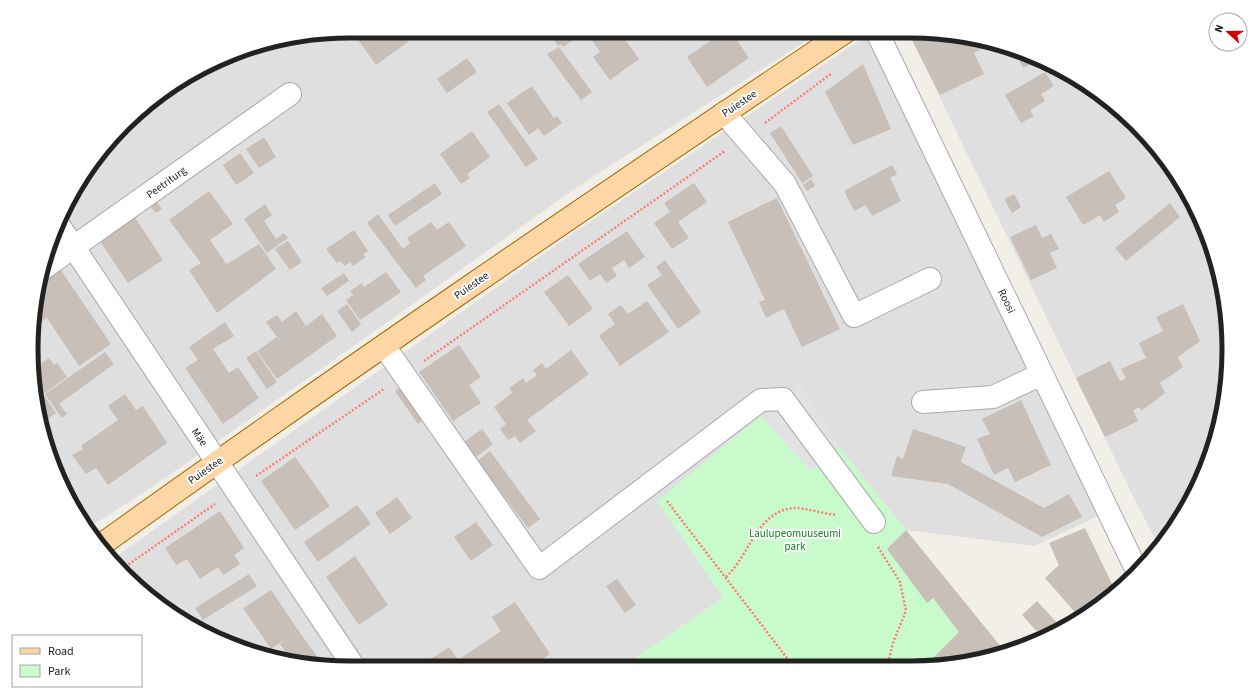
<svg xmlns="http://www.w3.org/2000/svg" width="1260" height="699" font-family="'Source Sans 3',sans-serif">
	<rect width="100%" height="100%" fill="#f2efe9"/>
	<g fill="#e0dfdf">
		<path d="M350,31L820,32L583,183L327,365L152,487L90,527L55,472L32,371L42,267L85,173L155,97L247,48Z"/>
		<path d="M908,32H931L993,42L1070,74L1120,110L1163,155L1196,208L1218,267L1228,328L1226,391L1212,452L1186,509L1159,546L1134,498Z"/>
		<path d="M869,34L1102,514L1035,546L906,530L844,454L799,385L723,598L623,666L329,667L267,657L190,625L111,560L566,238Z"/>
	</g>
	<path fill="#c8facc" d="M799,385L844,454L906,530L887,549L927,602L933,598L959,632L926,665L623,666L723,598L657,501Z"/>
	<path fill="#e2e2e2" d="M799,385L839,447L811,472L761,416Z"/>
	<g fill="#c7bfb8">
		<path d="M352,31H401L408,42L376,65Z"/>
		<path d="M559,31H580L582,34L563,47L561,44L558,46L551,36Z"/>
		<path d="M595,31H627L622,35L639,59L610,80L593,57L600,52L589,36Z"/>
		<path d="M653,31H675L660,41Z"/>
		<path d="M725,31H731L749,58L707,87L687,57Z"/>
		<path d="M765,31L783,32L771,40Z"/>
		<path d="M908,32H931L983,40L986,47L974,53L984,74L940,95Z"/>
		<path d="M559,47L592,92L581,100L547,54Z"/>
		<path d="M1015,51L1036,60L1038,61L1023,68Z"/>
		<path d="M467,58L477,72L447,93L437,79Z"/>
		<path d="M863,64L891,129L853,145L825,92Z"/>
		<path d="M1045,72L1054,86L1041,94L1045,101L1030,110L1034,116L1021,123L1005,95Z"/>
		<path d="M532,86L554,118L557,116L562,123L544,136L538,128L529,135L507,103Z"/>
		<path d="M499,104L538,159L526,167L487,112Z"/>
		<path d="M781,126L813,176L802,183L770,133Z"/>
		<path d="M472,131L490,157L467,174L470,178L461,184L440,154Z"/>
		<path d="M264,137L276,157L259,168L246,149Z"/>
		<path d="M240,153L254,173L236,185L223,165Z"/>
		<path d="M892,165L897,174L890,178L901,201L872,216L866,205L854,211L844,191Z"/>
		<path d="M1109,171L1126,198L1115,205L1119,212L1104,222L1100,215L1083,225L1066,197Z"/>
		<path d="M811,179L815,186L807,191L803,185Z"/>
		<path d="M435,183L442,194L395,226L388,215Z"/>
		<path d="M694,183L707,202L678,222L689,238L672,249L654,223L670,212L664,203Z"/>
		<path d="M1185,190L1195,206L1193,208L1181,193Z"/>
		<path d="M209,191L233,224L210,240L225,262L227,264L259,244L276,269L217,313L189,270L201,263L169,220Z"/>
		<path d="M1014,194L1021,207L1012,213L1004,199Z"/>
		<path d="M154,198L162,209L156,213L148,203Z"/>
		<path d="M777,198L840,329L802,347L784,309L766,318L759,302L765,300L728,222Z"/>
		<path d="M1170,203L1180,217L1126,261L1115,248Z"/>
		<path d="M265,204L272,215L264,221L276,239L284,233L288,238L267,253L244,219Z"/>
		<path d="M378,214L403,249L410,243L407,238L431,222L437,230L449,222L466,246L423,276L426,280L416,288L367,223Z"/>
		<path d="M134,216L163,260L128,283L99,240Z"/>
		<path d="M1036,225L1042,238L1051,234L1059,249L1050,253L1057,268L1031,280L1010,237Z"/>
		<path d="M354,230L368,251L363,254L366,257L353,266L350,262L345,266L340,261L337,263L326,249Z"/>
		<path d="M627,231L645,257L629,268L624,260L612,268L617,276L606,283L600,274L590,281L578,264Z"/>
		<path d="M288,241L302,262L290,270L275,249Z"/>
		<path d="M665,260L701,312L678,329L647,285L662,275L656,267Z"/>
		<path d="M60,269L111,344L79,366L47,318L41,322L37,315L40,282Z"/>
		<path d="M386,272L401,292L360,320L346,300L353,295L350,291L362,283L364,287Z"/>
		<path d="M344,273L349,281L327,296L321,288Z"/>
		<path d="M568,275L593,309L569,326L544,292Z"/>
		<path d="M647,301L669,332L620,366L599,336L615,324L608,314L621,305L628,314Z"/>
		<path d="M347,304L361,324L352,332L337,311Z"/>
		<path d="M1183,304L1200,341L1178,357L1183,367L1160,383L1165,393L1141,411L1140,407L1133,410L1138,421L1105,437L1076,378L1110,361L1120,381L1126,378L1121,369L1146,358L1139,343L1163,331L1156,317Z"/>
		<path d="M296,311L306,326L322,314L337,336L277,379L257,351L277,337L266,322L277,315L282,322Z"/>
		<path d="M225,322L234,336L213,349L229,373L238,367L259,398L223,424L185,368L198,360L189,347Z"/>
		<path d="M459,345L481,377L469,385L481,403L453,421L419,372Z"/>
		<path d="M571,350L589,374L527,420L536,431L520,443L515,436L508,440L500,429L506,424L494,407L512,393L509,388L523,378L526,383L537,375L533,370L542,363L546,369Z"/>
		<path d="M256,351L277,382L267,389L246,358Z"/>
		<path d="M105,352L114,364L59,404L67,414L62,418L45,394Z"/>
		<path d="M49,358L54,365L57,363L67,377L38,398L33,374L41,368L39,365Z"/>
		<path d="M405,384L428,416L418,424L395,391Z"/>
		<path d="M125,394L136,410L143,406L167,443L108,485L96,468L86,474L72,455L83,449L81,446L118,420L108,406Z"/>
		<path d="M44,395L56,413L44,422L38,399Z"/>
		<path d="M1021,400L1051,465L1015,482L1008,468L994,475L977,439L990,434L982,419Z"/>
		<path d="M482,429L493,444L475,458L464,442Z"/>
		<path d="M913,429L966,447L961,462L1044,508L1069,494L1082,517L1042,537L948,484L891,476L897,456L903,459Z"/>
		<path d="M490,451L540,519L528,528L477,461Z"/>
		<path d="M295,457L330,506L295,530L261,481Z"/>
		<path d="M397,497L412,518L390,534L375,513Z"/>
		<path d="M357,505L371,524L318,562L304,542Z"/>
		<path d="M220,511L244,548L234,555L240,564L223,575L218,567L200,579L187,559L176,565L165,548Z"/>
		<path d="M476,522L493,545L471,561L454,537Z"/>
		<path d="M1175,524L1168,534L1166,529Z"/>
		<path d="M1085,528L1115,590L1087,614L1080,618L1045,578L1059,565L1049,543Z"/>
		<path d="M906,530L950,584L1006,653L952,665H926L959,632L933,598L927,603L887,549Z"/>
		<path d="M1166,538L1158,548L1156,543Z"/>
		<path d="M355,556L388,605L359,625L326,577Z"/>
		<path d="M249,574L257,586L203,620L195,608Z"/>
		<path d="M617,579L636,605L625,613L606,586Z"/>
		<path d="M271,590L298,630L324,666L292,661L280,644L286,639L271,649L243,608Z"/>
		<path d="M1037,601L1061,627L1066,623L1067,624L1042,637L1022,615Z"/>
		<path d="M515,602L550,654L531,667H434L429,660L449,647L458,660L501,631L492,617Z"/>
	</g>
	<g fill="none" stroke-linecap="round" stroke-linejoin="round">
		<defs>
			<g id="minor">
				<path d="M877,32L1137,571"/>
				<path d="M724,113L785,184L854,316L930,279"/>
				<path d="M60,227L354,667"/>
				<path d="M41,270L290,94"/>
				<path d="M384,346L539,568L761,400L783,399L874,522"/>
				<path d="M923,402L993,397L1042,374"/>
			</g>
			<path id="major" d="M101,545C346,369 595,200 845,32"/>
		</defs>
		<use href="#minor" stroke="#a9a9a9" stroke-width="24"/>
		<use href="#major" stroke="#a06b00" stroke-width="24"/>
		<g stroke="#fa8072" stroke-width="2.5" stroke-dasharray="2 2" stroke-linecap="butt">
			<path d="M765,123L832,73"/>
			<path d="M424,361L725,151"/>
			<path d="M256,476L384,389"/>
			<path d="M667,501L793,666"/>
			<path d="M878,547L900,582L906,611L894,640L887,666"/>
			<path d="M122,569L215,504"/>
			<path d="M726,577C750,555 757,510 795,508C808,508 823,514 837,515"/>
		</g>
		<use href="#minor" stroke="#fff" stroke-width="22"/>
		<use href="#major" stroke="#fcd6a4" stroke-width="22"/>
	</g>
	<g text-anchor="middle" stroke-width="4" stroke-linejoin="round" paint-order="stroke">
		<g font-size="11" fill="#222" stroke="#fff">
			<text transform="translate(739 103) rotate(-34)" y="4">Puiestee</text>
			<text transform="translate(166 182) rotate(-36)" y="4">Peetriturg</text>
			<text transform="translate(471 285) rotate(-35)" y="4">Puiestee</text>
			<text transform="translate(1007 301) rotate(64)" y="4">Roosi</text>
			<text transform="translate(200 437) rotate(56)" y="4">Mäe</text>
			<text transform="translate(205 470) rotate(-35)" y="4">Puiestee</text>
		</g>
		<g font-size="11" fill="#0c8416" stroke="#fff">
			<text x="795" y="537">Laulupeomuuseumi<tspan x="795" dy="13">park</tspan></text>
		</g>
	</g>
	<path d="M0 0H1260V699H0ZM349 38H911A311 311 0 0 1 1222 349V350A311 311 0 0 1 911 661H349A311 311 0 0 1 38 350V349A311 311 0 0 1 349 38Z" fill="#fff" fill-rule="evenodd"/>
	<path fill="none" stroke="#222" stroke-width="5" d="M349 38H911A311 311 0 0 1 1222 349V350A311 311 0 0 1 911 661H349A311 311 0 0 1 38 350V349A311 311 0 0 1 349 38Z"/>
	<rect x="12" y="635" width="130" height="52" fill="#ffffff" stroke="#a7a7a7"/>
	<rect x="20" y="648" width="20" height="6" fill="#fcd6a4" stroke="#a7a7a7"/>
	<text x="48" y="655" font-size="12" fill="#222222">Road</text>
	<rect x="20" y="665" width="20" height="12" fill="#c8facc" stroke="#a7a7a7"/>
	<text x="48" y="675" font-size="12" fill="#222222">Park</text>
	<g transform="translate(1228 32) rotate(291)"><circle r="19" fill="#ffffff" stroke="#a7a7a7"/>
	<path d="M0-3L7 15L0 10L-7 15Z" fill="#d40000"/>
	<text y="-6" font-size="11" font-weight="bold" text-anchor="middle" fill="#222222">N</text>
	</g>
</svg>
